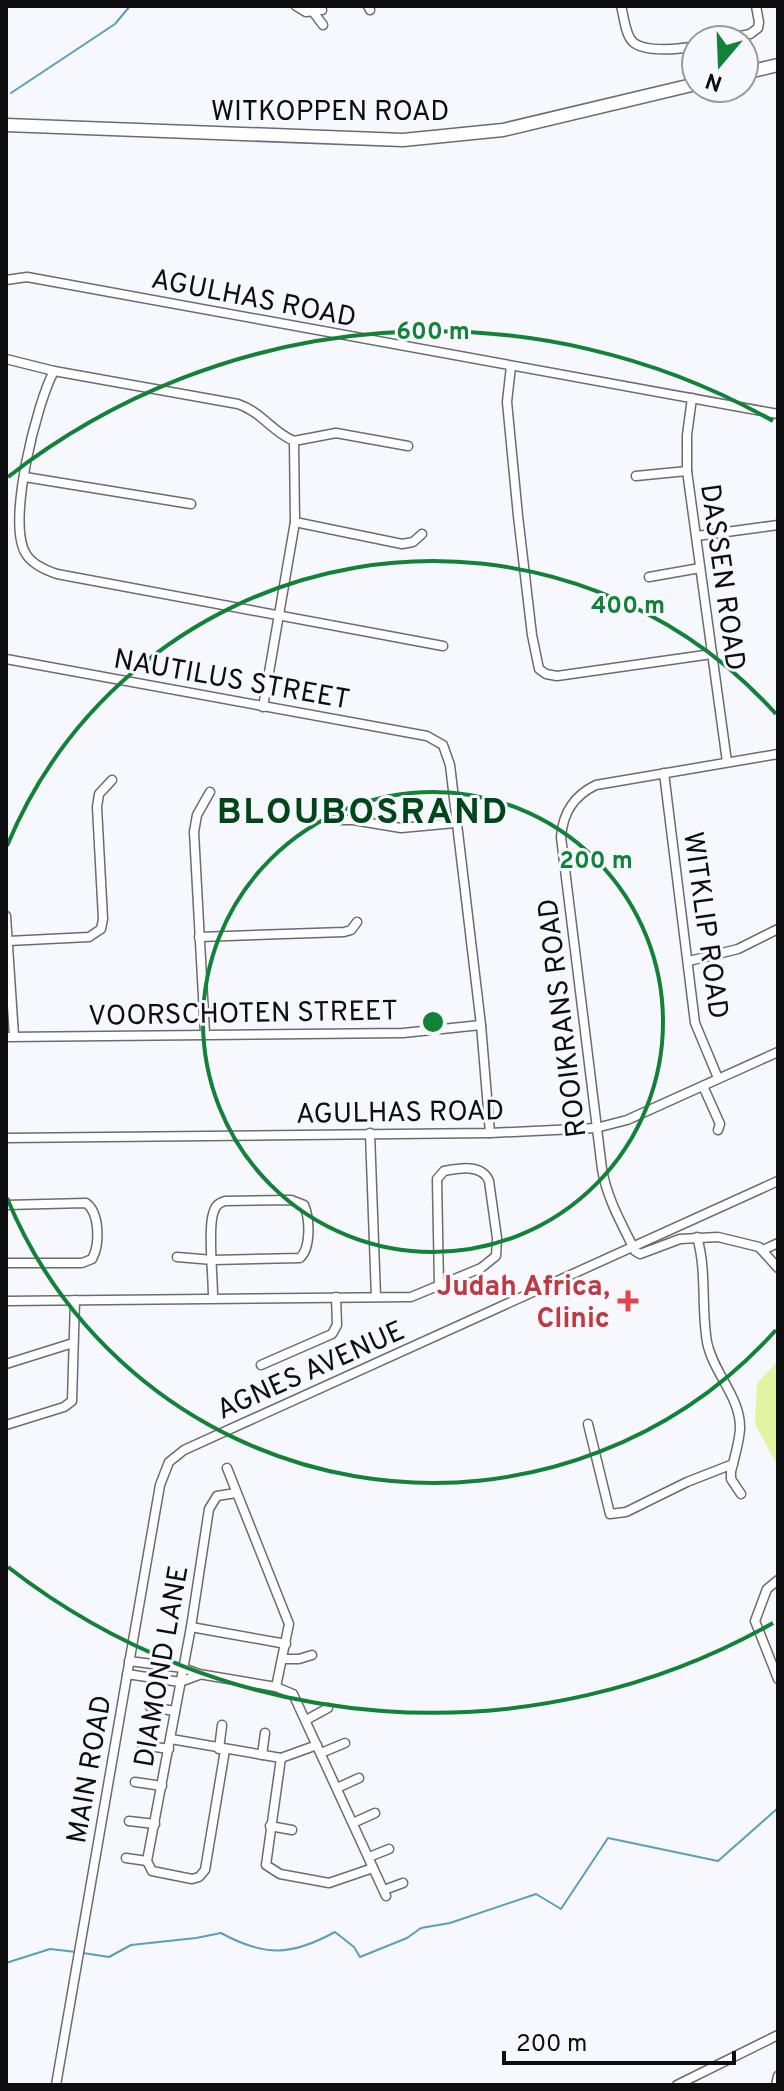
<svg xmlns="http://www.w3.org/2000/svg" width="784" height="2091" font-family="Overpass,sans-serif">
	<rect width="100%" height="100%" fill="#f7f7fe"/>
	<path fill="#e1f4a0" d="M778,1361V1467L755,1424L757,1383Z"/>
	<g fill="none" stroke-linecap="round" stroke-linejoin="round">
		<g stroke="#5aa0b6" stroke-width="2">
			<path d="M11,93L115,24L130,6"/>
			<path d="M83,1953L109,1957L131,1945L196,1938L221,1933C265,1957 291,1956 335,1932L354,1947L360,1957L407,1938L421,1928L450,1923L536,1894L561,1909L608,1838L718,1861L778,1808"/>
			<path d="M6,1963L50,1949L76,1952"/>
		</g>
		<defs>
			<g id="street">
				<path d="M296,6L306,12L322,10"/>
				<path d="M368,6L370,10"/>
				<path d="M621,6C624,16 625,35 633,42C645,53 682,49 696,46"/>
				<path d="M314,13L323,25"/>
				<path d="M721,40L750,34L758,28L759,22L756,6"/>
				<path d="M6,280L27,277L778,414"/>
				<path d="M6,359L54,371L238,404C262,412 272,432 294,441L295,522L263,707"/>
				<path d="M511,366L507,402L518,516L532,635L539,669L546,674L557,676L712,654"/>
				<path d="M54,371C37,402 6,523 26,554C32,564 45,570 57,574L443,646"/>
				<path d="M692,398L687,435V471L727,762"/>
				<path d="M294,441L336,433L408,446"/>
				<path d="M636,476L687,471"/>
				<path d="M25,477L191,504"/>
				<path d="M295,522L402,544L413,542L422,534"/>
				<path d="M697,536L778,525"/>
				<path d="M649,577L700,568"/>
				<path d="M6,659L427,736L443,745L450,765L481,1025L490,1133"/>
				<path d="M778,754L596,785C573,796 563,813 561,837L602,1169C607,1199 622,1224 635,1251L640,1254L680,1239L718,1237L759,1247L778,1268"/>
				<path d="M664,773L695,1023L718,1078"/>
				<path d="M327,820H353L401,828L455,823"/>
				<path d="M6,916L14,1036"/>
				<path d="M199,937L344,932L351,930L357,922"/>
				<path d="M8,941L89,937L101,929L103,919L97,807L99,794L112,780"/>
				<path d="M689,961L738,949L778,929"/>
				<path d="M205,1033L194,832L197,815L210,792"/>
				<path d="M6,1037L403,1033L481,1025"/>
				<path d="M703,1086L720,1124L718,1130"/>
				<path d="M370,1133L376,1297"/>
				<path d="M6,1138L490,1133L596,1128L627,1120L778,1052"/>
				<path d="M6,1205L86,1203C100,1213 100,1245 92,1259L82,1263H6"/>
				<path d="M697,1237C707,1271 701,1307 707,1342C713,1373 741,1397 740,1429C739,1444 734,1458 731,1472V1479L741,1494"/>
				<path d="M763,1250L778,1243"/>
				<path d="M177,1257L213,1260L300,1258C311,1248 310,1219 304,1205L291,1200L225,1201C218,1203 215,1206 213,1214C208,1230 213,1277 213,1297"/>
				<path d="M6,1301L411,1297L481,1268L496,1256L497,1238L489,1181C482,1164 460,1168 444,1171L437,1179L439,1286"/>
				<path d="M6,1364L73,1343"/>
				<path d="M261,1365L332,1334L337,1325L336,1297"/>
				<path d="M588,1424L610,1514L626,1512L687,1482L733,1464"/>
				<path d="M6,1425L64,1407L72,1401L75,1300"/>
				<path d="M227,1468L289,1624L276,1687"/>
				<path d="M778,1580L767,1589L755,1621L778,1679"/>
				<path d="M191,1627L286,1644"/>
				<path d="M283,1659H299L312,1655"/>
				<path d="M129,1661L183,1668L199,1674L276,1687L293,1694L386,1896"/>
				<path d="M127,1674L180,1682L199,1675"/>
				<path d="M150,1707L175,1711"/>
				<path d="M306,1720L328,1708"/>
				<path d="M171,1739L281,1758L317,1745"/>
				<path d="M142,1745L169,1749"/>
				<path d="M219,1749L222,1725"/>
				<path d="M225,1750L205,1870L199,1877L192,1879L152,1871L147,1861L191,1627L209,1509L217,1496L236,1493"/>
				<path d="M321,1753L345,1743"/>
				<path d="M262,1755L265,1733"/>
				<path d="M281,1758L266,1865L280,1874L329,1883L373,1868"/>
				<path d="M135,1782L162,1786"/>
				<path d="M337,1788L359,1778"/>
				<path d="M129,1821L155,1824"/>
				<path d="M353,1823L375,1813"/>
				<path d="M270,1826L292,1830"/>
				<path d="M369,1857L389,1849"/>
				<path d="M126,1858L147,1861"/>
				<path d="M384,1890L403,1883"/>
				<path d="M56,2085L160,1485L169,1462L184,1450L778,1181"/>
				<path d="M677,2085L778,2035"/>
				<path d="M776,2085L778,2076"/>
			</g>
			<g id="secondary">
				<path d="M744,73L778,65"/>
				<path d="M6,125L403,140L503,130L696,84"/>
			</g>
		</defs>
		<use href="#street" stroke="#6b6b72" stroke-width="11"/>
		<use href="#secondary" stroke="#6b6b72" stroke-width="15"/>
		<use href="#street" stroke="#fff" stroke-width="8"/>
		<use href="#secondary" stroke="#fff" stroke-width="12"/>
	</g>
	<g fill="none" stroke="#128239" stroke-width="4">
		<circle cx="433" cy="1022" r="230"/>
		<path d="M776 1330A461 461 0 0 1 7 1198M7 846A461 461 0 0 1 776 714"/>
		<path d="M773 1623A691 691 0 0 1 8 1567M8 477A691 691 0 0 1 773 421"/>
	</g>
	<path fill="#e0444e" stroke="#f7f7fe" stroke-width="3" d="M624 1289h8v8h8v8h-8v8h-8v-8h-8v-8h8z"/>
	<g text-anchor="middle" stroke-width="6" stroke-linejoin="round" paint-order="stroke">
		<g font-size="28" fill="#0e0e11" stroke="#f7f7fe">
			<text x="330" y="120">WITKOPPEN ROAD</text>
			<text transform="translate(254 297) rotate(11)" y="10">AGULHAS ROAD</text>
			<text transform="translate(724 577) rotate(82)" y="10">DASSEN ROAD</text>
			<text transform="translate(232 678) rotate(10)" y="10">NAUTILUS STREET</text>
			<text transform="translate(707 925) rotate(82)" y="10">WITKLIP ROAD</text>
			<text transform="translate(243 1012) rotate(-1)" y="10">VOORSCHOTEN STREET</text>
			<text transform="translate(561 1018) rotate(-97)" y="10">ROOIKRANS ROAD</text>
			<text transform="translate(400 1111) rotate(-1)" y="10">AGULHAS ROAD</text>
			<text transform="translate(310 1369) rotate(-24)" y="10">AGNES AVENUE</text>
			<text transform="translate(160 1666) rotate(-80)" y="10">DIAMOND LANE</text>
			<text transform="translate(88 1769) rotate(-80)" y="10">MAIN ROAD</text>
		</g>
		<g font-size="28" font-weight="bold" fill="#be3a42" stroke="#f7f7fe" text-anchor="end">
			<text x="610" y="1295">Judah Africa,<tspan x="610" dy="32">Clinic</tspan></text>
		</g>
		<g font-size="36" font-weight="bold" letter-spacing="2" fill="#004618" stroke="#f7f7fe">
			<text x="363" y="823">BLOUBOSRAND</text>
		</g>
	</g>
	<circle cx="433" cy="1022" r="12" fill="#128239" stroke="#f7f7fe" stroke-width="4"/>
	<g font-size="24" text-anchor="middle" font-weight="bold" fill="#128239" stroke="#f7f7fe" stroke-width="6" stroke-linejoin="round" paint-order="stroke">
		<text x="433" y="339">600 m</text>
		<text x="628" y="613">400 m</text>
		<text x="596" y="868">200 m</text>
	</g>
	<rect width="784" height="2091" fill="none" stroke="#0e0e11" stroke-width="16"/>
	<g transform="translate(720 64) rotate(199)"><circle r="38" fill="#f7f7fe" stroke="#9a9a9f" stroke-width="2"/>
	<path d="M0-6L14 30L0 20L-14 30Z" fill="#128239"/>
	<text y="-12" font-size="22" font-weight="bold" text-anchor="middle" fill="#0e0e11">N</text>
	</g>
	<path d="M504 2051v12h230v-12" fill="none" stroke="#0e0e11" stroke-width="4"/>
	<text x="516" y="2051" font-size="24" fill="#0e0e11" stroke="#f7f7fe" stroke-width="6" paint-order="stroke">200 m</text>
</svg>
